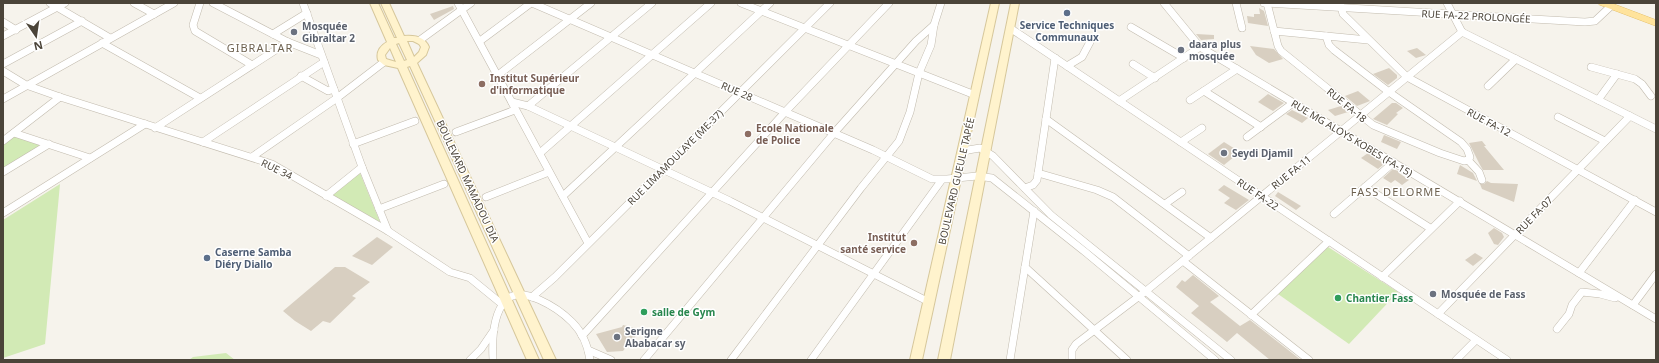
<svg xmlns="http://www.w3.org/2000/svg" width="1659" height="363" font-family="'Noto Sans',sans-serif">
	<rect width="100%" height="100%" fill="#f6f3ec"/>
	<g fill="#d2eab5">
		<path d="M14,135L44,145L3,170V143Z"/>
		<path d="M360,173L380,222L332,195Z"/>
		<path d="M60,184L45,344L3,358V220Z"/>
		<path d="M1328,247L1398,292L1349,344L1278,294Z"/>
		<path d="M226,353L235,360H189L193,357Z"/>
	</g>
	<g fill="#d8cfc1">
		<path d="M453,6L454,9L434,20L430,14Z"/>
		<path d="M1259,8L1264,11L1268,26L1248,23L1247,16L1254,17V14H1260Z"/>
		<path d="M1196,34L1214,35V39L1201,40Z"/>
		<path d="M1250,46L1274,49L1283,59L1269,63L1256,55Z"/>
		<path d="M1417,48L1426,55L1416,58L1407,51Z"/>
		<path d="M1389,68L1397,75V78L1388,85L1373,74Z"/>
		<path d="M1358,91L1370,101L1357,106L1345,96Z"/>
		<path d="M1268,94L1284,103L1273,111L1258,102Z"/>
		<path d="M1392,103H1396L1403,108L1396,113L1398,114L1387,125L1373,119Z"/>
		<path d="M1341,106L1348,112L1335,116L1328,110Z"/>
		<path d="M1292,110L1308,118L1302,123L1286,114Z"/>
		<path d="M1384,135L1401,142L1397,149L1381,142Z"/>
		<path d="M1482,141L1486,146H1484L1504,170H1483L1480,165L1469,143Z"/>
		<path d="M1224,142L1240,152L1224,165L1208,154Z"/>
		<path d="M1368,153L1370,154L1384,164L1378,169L1361,158Z"/>
		<path d="M1460,165L1473,173L1477,181L1457,174Z"/>
		<path d="M1393,169L1400,172L1399,173L1409,180L1402,185L1395,180L1391,183L1383,178Z"/>
		<path d="M1487,181L1491,183L1518,184L1514,202L1482,189L1480,184H1484Z"/>
		<path d="M1224,185L1249,200L1236,210L1224,203L1230,198L1218,190Z"/>
		<path d="M1278,192L1301,206L1296,210L1275,196Z"/>
		<path d="M1494,228L1502,233L1504,237L1498,245L1494,244L1488,233Z"/>
		<path d="M377,237L393,247L372,265L352,256Z"/>
		<path d="M1475,253L1483,258L1473,266L1465,260Z"/>
		<path d="M335,267H345L370,282L352,296L356,298L330,323L323,321L311,331L295,321L283,311Z"/>
		<path d="M1193,275L1219,296L1210,302L1240,326L1250,320L1301,360H1270L1237,333L1227,342L1191,313L1199,306L1176,287L1182,280L1185,282Z"/>
		<path d="M623,325L639,329L633,341L630,342L623,351L607,352L596,334L622,327Z"/>
	</g>
	<g fill="none" stroke-linecap="round" stroke-linejoin="round">
		<defs>
			<g id="street">
				<path d="M50,3L110,38"/>
				<path d="M134,3L154,14"/>
				<path d="M200,3L193,25L195,31L252,65"/>
				<path d="M213,3L288,42L321,55"/>
				<path d="M303,3L362,167L388,231"/>
				<path d="M458,3L588,243"/>
				<path d="M532,3L873,150L932,179H947L977,176L992,178L1084,251L1215,360"/>
				<path d="M741,3L975,95"/>
				<path d="M1164,3L1200,47L1656,319"/>
				<path d="M1236,3L1242,28"/>
				<path d="M1264,3L1585,22L1595,21L1611,6"/>
				<path d="M1267,3L1278,46L1281,51L1373,125L1440,153L1464,161L1468,160"/>
				<path d="M1340,3L1343,14L1407,77L1656,212"/>
				<path d="M1447,3L1462,32"/>
				<path d="M3,22L16,30"/>
				<path d="M1131,27L1184,58"/>
				<path d="M1010,28L1507,360"/>
				<path d="M1274,31L1368,40"/>
				<path d="M1462,32L1656,129"/>
				<path d="M273,34L307,13"/>
				<path d="M3,36L65,3"/>
				<path d="M1326,36L1329,45L1334,50L1389,92L1461,142L1467,149L1470,157L1468,160"/>
				<path d="M420,40L471,3"/>
				<path d="M480,41L531,3"/>
				<path d="M102,43L200,98"/>
				<path d="M3,64L82,21"/>
				<path d="M1133,64L1155,78"/>
				<path d="M1067,66L1082,57L1090,42"/>
				<path d="M1591,67L1635,79L1642,84L1651,96"/>
				<path d="M3,71L26,85L60,97L272,164L388,231L450,272L470,278L503,305"/>
				<path d="M498,75L591,3"/>
				<path d="M301,76L328,91L334,89"/>
				<path d="M1488,86L1516,59"/>
				<path d="M1204,91L1261,127"/>
				<path d="M3,99L174,3"/>
				<path d="M1190,100L1237,69"/>
				<path d="M1598,100L1617,74"/>
				<path d="M1119,101L1200,47"/>
				<path d="M512,102L528,106L730,201L929,302"/>
				<path d="M528,106L652,3"/>
				<path d="M1558,117L1605,141"/>
				<path d="M1046,119L1211,238"/>
				<path d="M155,128L288,42"/>
				<path d="M456,132L515,110"/>
				<path d="M14,133L90,158"/>
				<path d="M1247,137L1293,103"/>
				<path d="M3,141L60,97"/>
				<path d="M203,142L324,62"/>
				<path d="M1181,142L1202,128"/>
				<path d="M353,144L415,121"/>
				<path d="M540,153L711,3"/>
				<path d="M962,153L968,150L980,148L993,156L1051,215L1231,360"/>
				<path d="M252,157L337,98L384,62"/>
				<path d="M1468,160L1479,172L1482,180"/>
				<path d="M3,172L49,144"/>
				<path d="M1038,173L1097,190L1113,197L1189,256"/>
				<path d="M1365,187L1430,228"/>
				<path d="M1025,188L1033,185L1037,180L1055,58"/>
				<path d="M326,196L362,167"/>
				<path d="M563,196L770,3"/>
				<path d="M486,197L549,172"/>
				<path d="M1165,204L1182,192"/>
				<path d="M379,209L444,184"/>
				<path d="M3,213L145,124"/>
				<path d="M1334,214L1394,162"/>
				<path d="M1183,261L1309,360"/>
				<path d="M1025,267L1127,360"/>
				<path d="M1579,273L1635,200"/>
				<path d="M1382,277L1460,201"/>
				<path d="M532,297L555,277L830,3"/>
				<path d="M1633,305L1656,274"/>
				<path d="M1438,314L1630,116"/>
				<path d="M1251,315L1329,241"/>
				<path d="M1557,329L1569,314L1572,305L1582,292L1600,294L1615,298"/>
				<path d="M582,336L785,112L889,3"/>
				<path d="M588,350L611,360"/>
				<path d="M470,360L481,349L494,330"/>
				<path d="M493,360C492,342 493,315 505,301C521,283 559,309 572,322C582,332 588,346 590,360"/>
				<path d="M644,360L834,133L916,41L934,25"/>
				<path d="M731,360L861,188L899,141L910,112L919,73L931,45L934,25L941,3"/>
				<path d="M811,360L941,181"/>
				<path d="M1010,360L1034,211"/>
				<path d="M1072,360V350L1076,344L1146,291L1462,32"/>
				<path d="M1456,360L1476,340"/>
			</g>
			<g id="secondary">
				<path d="M370,3H378L394,38H397L381,3H389L404,36C415,35 425,37 429,47L426,55L417,63L556,360H544L410,66L407,67L539,360H527L398,68L384,65L378,60C376,52 380,46 387,42ZM407,41H413L419,44L421,47L419,52L414,57ZM399,43L407,60L404,61L396,44ZM390,48L396,62L386,59L385,55Z"/>
				<path d="M991,3H999L922,360H910Z"/>
				<path d="M1011,3H1019L950,360H938Z"/>
			</g>
			<path id="primary" d="M1598,3H1611L1656,20V26L1600,5Z"/>
		</defs>
		<use href="#street" stroke="#c2bbae" stroke-width="8"/>
		<use href="#secondary" stroke="#d6c79b" stroke-width="2"/>
		<use href="#primary" stroke="#e6c16a" stroke-width="1"/>
		<use href="#street" stroke="#fff" stroke-width="7"/>
		<use href="#secondary" fill="#fff3cd" fill-rule="evenodd"/>
		<use href="#primary" fill="#ffe39c" fill-rule="evenodd"/>
	</g>
	<g fill="#5c6f8a" stroke="#fff" stroke-width="1.5">
		<circle cx="1067" cy="13" r="4"/>
		<circle cx="207" cy="258" r="4"/>
	</g>
	<g fill="#6b7280" stroke="#fff" stroke-width="1.5">
		<circle cx="294" cy="32" r="4"/>
		<circle cx="1181" cy="50" r="4"/>
		<circle cx="1224" cy="153" r="4"/>
		<circle cx="1433" cy="294" r="4"/>
		<circle cx="617" cy="337" r="4"/>
	</g>
	<g fill="#8d6e63" stroke="#fff" stroke-width="1.5">
		<circle cx="482" cy="84" r="4"/>
		<circle cx="748" cy="134" r="4"/>
		<circle cx="914" cy="243" r="4"/>
	</g>
	<g fill="#2e9e5b" stroke="#fff" stroke-width="1.5">
		<circle cx="1338" cy="298" r="4"/>
		<circle cx="644" cy="312" r="4"/>
	</g>
	<g text-anchor="middle" stroke-width="3" stroke-linejoin="round" paint-order="stroke">
		<g font-size="10" fill="#4b4439" stroke="#fff">
			<text transform="translate(1476 16) rotate(3)" y="4">RUE FA-22 PROLONGÉE</text>
			<text transform="translate(737 91) rotate(23)" y="4">RUE 28</text>
			<text transform="translate(1347 105) rotate(39)" y="4">RUE FA-18</text>
			<text transform="translate(1489 122) rotate(28)" y="4">RUE FA-12</text>
			<text transform="translate(1352 138) rotate(31)" y="4">RUE MG ALOYS KOBES (FA-15)</text>
			<text transform="translate(675 157) rotate(-45)" y="4">RUE LIMAMOULAYE (ME-37)</text>
			<text transform="translate(277 169) rotate(26)" y="4">RUE 34</text>
			<text transform="translate(1291 172) rotate(-39)" y="4">RUE FA-11</text>
			<text transform="translate(468 181) rotate(65)" y="4">BOULEVARD MAMADOU DIA</text>
			<text transform="translate(956 181) rotate(-77)" y="4">BOULEVARD GUEULE TAPÉE</text>
			<text transform="translate(1258 194) rotate(34)" y="4">RUE FA-22</text>
			<text transform="translate(1534 215) rotate(-46)" y="4">RUE FA-07</text>
		</g>
		<g font-size="10" font-weight="bold" fill="#4e5e75" stroke="#fff">
			<text x="1067" y="29">Service Techniques<tspan x="1067" dy="12">Communaux</tspan></text>
			<text x="215" y="256" text-anchor="start">Caserne Samba<tspan x="215" dy="12">Diéry Diallo</tspan></text>
		</g>
		<g font-size="10" font-weight="bold" fill="#5b616d" stroke="#fff" text-anchor="start">
			<text x="302" y="30">Mosquée<tspan x="302" dy="12">Gibraltar 2</tspan></text>
			<text x="1189" y="48">daara plus<tspan x="1189" dy="12">mosquée</tspan></text>
			<text x="1232" y="157">Seydi Djamil</text>
			<text x="1441" y="298">Mosquée de Fass</text>
			<text x="625" y="335">Serigne<tspan x="625" dy="12">Ababacar sy</tspan></text>
		</g>
		<g font-size="10" font-weight="bold" fill="#785e54" stroke="#fff" text-anchor="start">
			<text x="490" y="82">Institut Supérieur<tspan x="490" dy="12">d'informatique</tspan></text>
			<text x="756" y="132">Ecole Nationale<tspan x="756" dy="12">de Police</tspan></text>
			<text x="906" y="241" text-anchor="end">Institut<tspan x="906" dy="12">santé service</tspan></text>
		</g>
		<g font-size="10" font-weight="bold" fill="#27864d" stroke="#fff" text-anchor="start">
			<text x="1346" y="302">Chantier Fass</text>
			<text x="652" y="316">salle de Gym</text>
		</g>
		<g font-size="11" letter-spacing="1" fill="#6e6250" stroke="#fff">
			<text x="260" y="52">GIBRALTAR</text>
			<text x="1396" y="196">FASS DELORME</text>
		</g>
	</g>
	<rect width="1659" height="363" fill="none" stroke="#4b4439" stroke-width="8"/>
	<g transform="translate(36 36) rotate(167)" stroke="#ffffff" stroke-width="3" paint-order="stroke">
	<path d="M0-3L7 15L0 10L-7 15Z" fill="#4b4439"/>
	<text y="-6" font-size="11" font-weight="bold" text-anchor="middle" fill="#4b4439">N</text>
	</g>
</svg>
